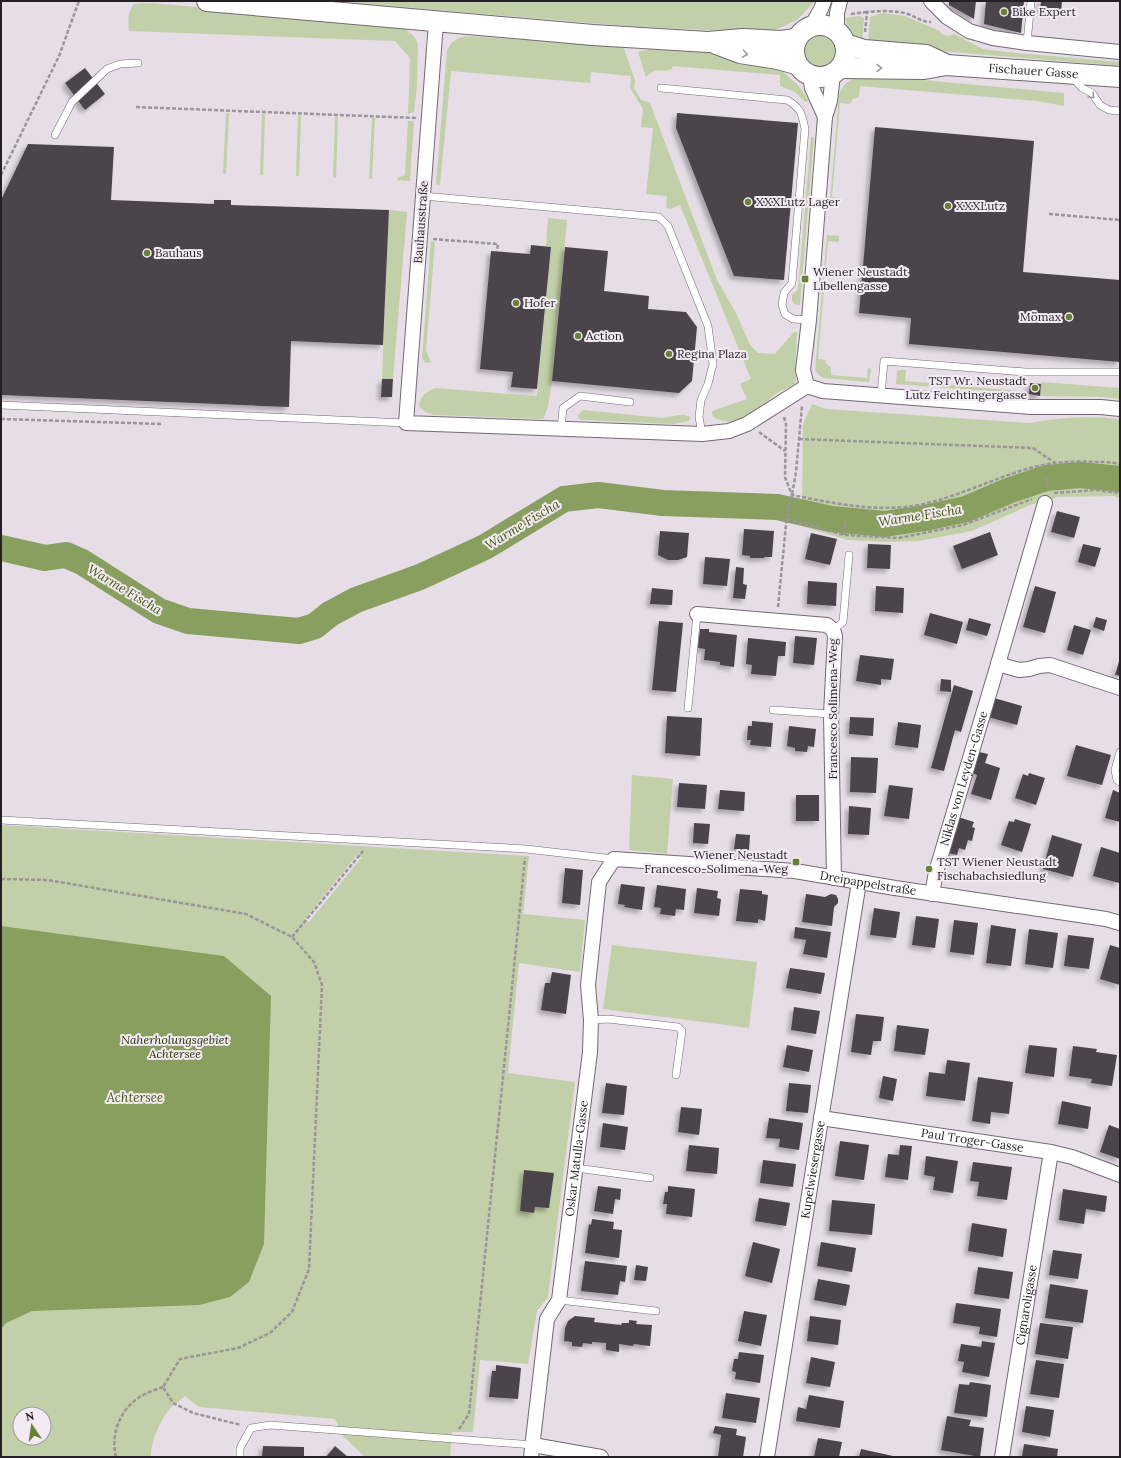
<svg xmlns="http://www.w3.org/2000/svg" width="1121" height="1458" font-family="Lora,serif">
	<defs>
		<filter id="shadow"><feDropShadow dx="-3.5" dy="3.5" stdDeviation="2" flood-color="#0004"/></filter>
	</defs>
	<rect width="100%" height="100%" fill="#e6dde6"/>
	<g fill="#c1d0a8" fill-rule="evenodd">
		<path d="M332,1H815L797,20L768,33L626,26Z"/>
		<path d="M149,3L303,16L405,29C412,34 416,37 418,45L417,87L414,112L408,114L410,58L395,41L129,31C128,20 127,13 134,4Z"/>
		<path d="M883,13L905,16L940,31L941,34L948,36L954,34L983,49L1006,52L1120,62V66L868,45L870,17Z"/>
		<path d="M859,16L864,18L862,44L850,35L845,18Z"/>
		<circle cx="819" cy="52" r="17"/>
		<path d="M465,36L623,46L635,80L634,88L641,100L650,103L717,280L736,313L750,345L758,353L775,354L794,332H797L795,370L796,377L795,384C788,388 779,391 773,396C763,405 745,420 731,421C725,422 719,420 713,417L712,411L747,399L740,384L751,379L680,205L670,209L666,207L667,196L646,194L653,128L641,127L643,109L630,88L631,76L591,72L590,83L451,71L440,185L436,184L447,51C451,42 455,39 465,36Z"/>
		<path d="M659,47L685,49L740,58L781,70L798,85L809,101L805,102L795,92L780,86V75L673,66L672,69C661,74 659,65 646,77L638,52Z"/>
		<path d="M860,77L901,78L1064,93V106L1037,101L860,86L859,97L853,99L850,104L840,103L832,197L841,198L835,202L830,200L839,96C843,83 847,81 860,77Z"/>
		<path d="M226,113H229L226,174L223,173Z"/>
		<path d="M262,114H265L263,175H260Z"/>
		<path d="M298,115L301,116L299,176H296Z"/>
		<path d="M335,117H338L336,178L333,177Z"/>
		<path d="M372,118H375L372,179H369Z"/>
		<path d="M408,121H414L410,181L397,180V178L405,175Z"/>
		<path d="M811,137H814L800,305L794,304L792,300V295L798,289Z"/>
		<path d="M389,210L407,212L393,379H382Z"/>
		<path d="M548,218L567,220L552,381L548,407L543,419L434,415L425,412L419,406C421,395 425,393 435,388L537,396L551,247L546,246Z"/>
		<path d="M827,235L839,236V242L828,241L818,359L826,360V364L831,367V375L867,378L868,368L871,369L869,382L823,378L819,375L815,370Z"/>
		<path d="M431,241L435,242L426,351L431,362L425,363L422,358Z"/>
		<path d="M900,370H906L905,381L1029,392V394L896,384L897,371Z"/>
		<path d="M1041,382L1120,388V399L1104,397L1040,396Z"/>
		<path d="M812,404L826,409L1030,423C1060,417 1090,416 1120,419V498L1114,496L1058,497L1030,505L972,531L919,541L887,542L847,540L795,524L796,518L802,502L803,424Z"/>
		<path d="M583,410L662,418L679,415H685L690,417L689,421L674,424L582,420L578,418V415Z"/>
		<path d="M632,775L673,779L667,854L629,850Z"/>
		<path d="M1,825L529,856L523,914L585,920L580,972L519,963L508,1073L575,1082L548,1297L537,1311L528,1364L480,1360L473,1432H452L450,1457H365L343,1436L335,1419L199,1407L185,1396C180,1401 172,1405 168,1411C160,1421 150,1444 151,1457H1ZM356,856L362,857L309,922L305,919ZM20,1414H44V1438H20Z"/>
		<path d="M612,945L757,962L749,1028L603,1009Z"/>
	</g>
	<path fill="#889f5f" d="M1,926L224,956L271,996L264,1244L249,1282L230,1297L199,1305L32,1311L6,1323L1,1329Z"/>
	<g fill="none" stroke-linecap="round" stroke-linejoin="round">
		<path stroke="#889f5f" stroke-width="26" d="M1,548L45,558L66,555L82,562L159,611L188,621L299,631L315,626L330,614L356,600L420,577L485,547L564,499L598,495L663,503L777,507L831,519L885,524L925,518L966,509L1008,491L1046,478L1080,475L1120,479"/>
	</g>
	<g fill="#4c454c" filter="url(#shadow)">
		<path d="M949,1H976L974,19L949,5Z"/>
		<path d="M986,1H1024L1021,33L984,24Z"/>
		<path d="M1041,1H1062L1061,13L1040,11Z"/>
		<path d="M85,68L105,94L85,110L65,83Z"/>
		<path d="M677,113L798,123L784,280L734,276L676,128Z"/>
		<path d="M875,127L1034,141L1023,272L1120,280V362L909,344L911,318L859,313Z"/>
		<path d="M28,144L114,147L111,200L214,204V200H231V205L389,210L383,345L291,341L289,407L1,395V200Z"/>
		<path d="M531,245L551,247L537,389L511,387L513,372L480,369L491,251L530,254Z"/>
		<path d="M565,247L608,251L604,291L649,296L648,309L686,312L697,327L692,381L679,393L552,381Z"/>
		<path d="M382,379H393L392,397H381Z"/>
		<path d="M1030,383L1041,384L1040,396L1029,394Z"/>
		<path d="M1057,511L1080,517L1074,538L1051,532Z"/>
		<path d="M744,529L774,531L772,557H764V558H750V556L742,555Z"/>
		<path d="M660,531L689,533L687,557L678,560H668L658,555Z"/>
		<path d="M990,532L998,555L962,569L953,546Z"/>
		<path d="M811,533L837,539L830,565L805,559Z"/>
		<path d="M868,544L891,545L890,569L867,568Z"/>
		<path d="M1083,544L1101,548L1095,567L1078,562Z"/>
		<path d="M705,557L730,559L727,586L703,584Z"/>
		<path d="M736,567L744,568L743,584L747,585L745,599L733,598Z"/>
		<path d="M808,581L837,583L836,606L807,604Z"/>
		<path d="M876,586L904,588L903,613L875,611Z"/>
		<path d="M1035,586L1056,592L1045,633L1023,627Z"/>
		<path d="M652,588L673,590L672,605L650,604Z"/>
		<path d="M930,613L963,622L957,644L924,635Z"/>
		<path d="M1096,617L1107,620L1104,631L1093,627Z"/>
		<path d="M969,618L991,624L987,636L966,630Z"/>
		<path d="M659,621L683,623L676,692L652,690Z"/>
		<path d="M1074,625L1091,630L1083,655L1067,650Z"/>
		<path d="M700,629H709V632L737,635L734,667L720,665V662L704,660L705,649L698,648Z"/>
		<path d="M795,636L817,638L814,665L793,663Z"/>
		<path d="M748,638L786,642L785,656H778L776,676L751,674L752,665L746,664Z"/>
		<path d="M860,655L894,659L891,680L881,679V685L856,681Z"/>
		<path d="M1120,658V676L1115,675Z"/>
		<path d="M941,679L951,680V692L940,691Z"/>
		<path d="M954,685L973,691L961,732L955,730L944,771L931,768Z"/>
		<path d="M994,698L1022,706L1017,725L988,717Z"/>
		<path d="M667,716L702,718L700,756L665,753Z"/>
		<path d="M850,717L874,718L873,736L849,734Z"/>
		<path d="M752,721L773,723L771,747L750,745L751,740H747L748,726H752Z"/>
		<path d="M898,722L921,725L918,748L895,745Z"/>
		<path d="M789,726L816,729L814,747L808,746L807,752L795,751V748L787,746Z"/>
		<path d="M1076,745L1111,755L1102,785L1067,776Z"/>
		<path d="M979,752L988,754L985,763L1000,768L991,800L971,794L977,775L972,773Z"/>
		<path d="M851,757L878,758L876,793L850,792Z"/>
		<path d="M1029,773L1045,778L1036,805L1015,798L1023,774L1028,776Z"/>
		<path d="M679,783L707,785L705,809L677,807Z"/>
		<path d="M889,785L913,788L909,819L884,816Z"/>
		<path d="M720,790L745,792L744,811L718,809Z"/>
		<path d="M1113,790L1120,793V822L1105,818Z"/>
		<rect x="796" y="795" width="23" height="26"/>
		<path d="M849,806L871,808L869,835L848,834Z"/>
		<path d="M958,817L974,822L972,827L975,828L972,841L968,840L965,850L959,848L957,855L948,853Z"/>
		<path d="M1015,819L1031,824L1022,852L1001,845L1009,821L1014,822Z"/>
		<path d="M694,823L710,824L708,844L693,843Z"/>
		<path d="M736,834L750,835L749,850L734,849Z"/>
		<path d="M1052,835L1082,844L1073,877L1043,869Z"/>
		<path d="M1101,847L1120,853V878L1119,883L1093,876Z"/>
		<path d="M565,868L583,870L580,905L562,903Z"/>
		<path d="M621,884L645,887L642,910L624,907L625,905L618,904Z"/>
		<path d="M657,885L686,889L684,910L676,909L675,916L660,914L661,908L654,907Z"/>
		<path d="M697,888L718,891L717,898L721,899L719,916L694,913Z"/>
		<path d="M740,889L762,891V894L768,895L765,921L758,919V923L736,921Z"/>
		<path d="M806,894L825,897L831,894L836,895L838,899V903L834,907L832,926L802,922Z"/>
		<path d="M874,908L900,912L896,938L870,935Z"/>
		<path d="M916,916L939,919L935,948L912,945Z"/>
		<path d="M954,920L978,923L974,955L950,952Z"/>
		<path d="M991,925L1016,929L1011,966L986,963Z"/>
		<path d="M795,927L831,932L827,958L803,954L806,940L794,938Z"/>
		<path d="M1029,929L1058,933L1053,968L1025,964Z"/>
		<path d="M1068,935L1094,938L1089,969L1064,966Z"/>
		<path d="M1110,945L1120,948V985L1100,979Z"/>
		<path d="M790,968L825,973L821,994L786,988Z"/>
		<path d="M552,972L571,975L566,1014L541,1010L545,983H550Z"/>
		<path d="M794,1007L820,1011L816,1034L791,1030Z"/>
		<path d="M856,1014L884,1017L881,1041H873L871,1055L851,1052Z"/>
		<path d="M897,1025L929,1029L925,1055L894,1051Z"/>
		<path d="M787,1045L813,1050L809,1072L783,1067Z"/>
		<path d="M1029,1045L1057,1048L1054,1077L1025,1073Z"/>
		<path d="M1073,1046L1097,1049L1096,1052L1117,1055L1112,1086L1091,1083L1092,1079L1069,1076Z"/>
		<path d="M947,1060L970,1063L965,1101L926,1096L929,1072L945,1074Z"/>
		<path d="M883,1076L897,1079L893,1101L879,1098Z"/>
		<path d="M978,1077L1013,1082L1009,1114L991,1112L990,1124L972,1121Z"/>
		<path d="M606,1083L627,1086L624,1115L602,1113Z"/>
		<path d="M789,1083L811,1085L808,1113L786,1111Z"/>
		<path d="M1062,1101L1091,1107L1088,1129L1058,1124Z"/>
		<path d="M681,1107L702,1109L699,1135L678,1132Z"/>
		<path d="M769,1118L803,1123L799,1150L779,1147L780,1139L766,1138Z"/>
		<path d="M603,1123L628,1127L625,1150L600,1147Z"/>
		<path d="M1109,1125L1120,1129V1159L1100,1152Z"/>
		<path d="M840,1141L869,1145L864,1180L835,1176Z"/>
		<path d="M689,1145L719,1148L717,1174L686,1171Z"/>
		<path d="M900,1145L912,1146L908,1180L885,1177L888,1154L899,1155Z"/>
		<path d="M926,1156L958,1161L953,1193L933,1190L935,1177L924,1175Z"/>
		<path d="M763,1160L796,1164L793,1187L760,1183Z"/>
		<path d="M973,1162L1012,1167L1007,1200L977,1196L979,1182L970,1181Z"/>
		<path d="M524,1170L554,1173L549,1208L535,1207L534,1213L520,1211Z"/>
		<path d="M598,1186L621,1189L620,1200L615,1199L613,1214L594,1211Z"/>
		<path d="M668,1186L695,1189L692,1217L666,1214L667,1204H663L665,1192H668Z"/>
		<path d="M1063,1189L1107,1196L1105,1212L1086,1209L1084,1224L1059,1220Z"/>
		<path d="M759,1198L790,1203L786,1226L755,1221Z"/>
		<path d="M832,1200L875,1204L872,1235L829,1231Z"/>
		<path d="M592,1219L614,1222L613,1229L622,1230L619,1258L585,1253L589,1224L591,1225Z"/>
		<path d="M972,1223L1007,1229L1003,1257L968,1251Z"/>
		<path d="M753,1242L780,1249L772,1283L745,1276Z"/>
		<path d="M821,1242L856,1248L852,1272L817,1266Z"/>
		<path d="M1053,1250L1082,1254L1078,1279L1049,1275Z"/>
		<path d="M585,1261L627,1266L625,1282L620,1281L618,1295L581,1291Z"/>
		<path d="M636,1265L648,1267L646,1281L634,1280Z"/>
		<path d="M978,1267L1013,1272L1009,1299L974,1294Z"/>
		<path d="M818,1279L850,1285L846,1306L814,1300Z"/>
		<path d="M1050,1284L1088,1290L1083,1323L1045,1318Z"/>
		<path d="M956,1303L1001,1309L997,1337L979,1334L980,1327L953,1323Z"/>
		<path d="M744,1311L767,1315L761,1346L738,1341Z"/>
		<path d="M575,1316L595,1318L594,1322L621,1325L622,1323H629V1320L637,1321L636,1324L652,1325L650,1346L634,1344L633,1346L619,1344V1352L606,1350V1343L592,1342V1344L583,1343L582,1347L572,1346V1342L564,1341L565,1328L568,1321Z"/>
		<path d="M810,1316L841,1320L838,1345L807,1341Z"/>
		<path d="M1040,1323L1073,1327L1068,1359L1035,1354Z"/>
		<path d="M982,1341L995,1343L989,1377L962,1372L964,1362L958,1361L961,1344L981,1347Z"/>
		<path d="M739,1352L764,1355L760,1383L735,1379L736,1372L732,1371L734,1359H738Z"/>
		<path d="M811,1357L835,1362L830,1387L806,1383Z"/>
		<path d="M1036,1360L1064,1364L1059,1398L1030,1394Z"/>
		<path d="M496,1365L521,1368L518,1399L489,1397L492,1371H496Z"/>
		<path d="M970,1382L991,1385L987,1417L954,1413L959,1384L969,1385Z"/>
		<path d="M726,1393L760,1398L756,1423L722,1418Z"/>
		<path d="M809,1395L844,1401L840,1428L796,1421L798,1407L806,1409Z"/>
		<path d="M1026,1406L1054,1410L1050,1437L1022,1432Z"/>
		<path d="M947,1416L971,1420L969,1426L984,1428L980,1457L941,1450Z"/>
		<path d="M715,1426L737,1429L736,1435L746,1437L743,1457H718L721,1435L713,1433Z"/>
		<path d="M818,1438L842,1442L839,1457H814Z"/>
		<path d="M1024,1444L1058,1449L1057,1457H1022Z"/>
		<path d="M263,1446L304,1447V1457H262Z"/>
		<path d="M335,1446L348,1457H326Z"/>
		<path d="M861,1449L893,1456V1457H859Z"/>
	</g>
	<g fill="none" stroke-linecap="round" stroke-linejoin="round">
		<defs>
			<g id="service">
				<path d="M1027,43L1031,1"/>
				<path d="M1073,78L1082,88L1092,93L1100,105L1109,110L1120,111"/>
				<path d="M661,88L787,100C801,108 802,114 805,129L792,283L784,293L782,305L785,314L793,319L809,320"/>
				<path d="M55,135L72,102L107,69L120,64L138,63"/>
				<path d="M423,196L659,217L668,226L708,326L713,364L708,384L701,400L699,417L702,434"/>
				<path d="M881,395L884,361L1025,372H1120"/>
				<path d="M1,405L406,423"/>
				<path d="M561,429L563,408L580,396L630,402"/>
				<path d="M833,630L843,622L849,555"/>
				<path d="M688,708L697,614"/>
				<path d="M773,710L831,714"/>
				<path d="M1120,752L1115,770L1117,780L1120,782"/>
				<path d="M1,820L526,849L614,859"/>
				<path d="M591,1020L608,1019L678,1027L682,1031L676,1075"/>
				<path d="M576,1168L650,1178"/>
				<path d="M559,1300L656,1311"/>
				<path d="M240,1457V1448L251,1428L270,1425L533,1445"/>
			</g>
			<g id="minor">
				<path d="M931,1L947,17L969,31L993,38L1027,43L1120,52"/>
				<path d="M436,22L406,423L702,434L729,431L747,424L807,386"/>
				<path d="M812,25L821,9L824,1"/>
				<path d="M837,31V13L840,1"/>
				<path d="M810,76L812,88L825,117"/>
				<path d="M807,386L823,391L1031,407H1101L1120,409"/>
				<path d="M807,386L803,370L809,320L825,117L830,101L833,74"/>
				<path d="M697,614L827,625L833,630L835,636L831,714L834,878"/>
				<path d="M998,664L1045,503"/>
				<path id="s1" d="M932,894L936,872L998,664L1019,670L1029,669L1039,666L1050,665L1120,688"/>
				<path id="s2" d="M821,1118L1051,1152L1072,1157L1120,1175"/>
				<path d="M533,1445L601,1457"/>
				<path id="s3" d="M531,1457L547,1319L559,1300L590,1052L591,1020L588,985L599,882L614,859L795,871L895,888L1106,919L1120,923"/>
				<path id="s4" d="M767,1457L859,882"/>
				<path id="s5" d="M1002,1457L1051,1152"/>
			</g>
			<g id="secondary">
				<path d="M207,1L593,35L708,42L743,39L781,41L796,39"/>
				<circle cx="820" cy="51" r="26"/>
				<path d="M716,44L740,53L778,59L796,64"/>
				<path d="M845,44L864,50L926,55L943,63"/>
				<path id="s6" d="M840,68L924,69L946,65L1120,77"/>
			</g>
		</defs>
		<use href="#service" stroke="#726a72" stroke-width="8"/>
		<use href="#minor" stroke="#726a72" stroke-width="16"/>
		<use href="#secondary" stroke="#726a72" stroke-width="22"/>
		<g stroke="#9b949b" stroke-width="2.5" stroke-dasharray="4 2" stroke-linecap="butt">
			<path d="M851,14L867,12"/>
			<path d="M865,32L867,12C880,11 894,10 908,14C916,17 922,22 931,22"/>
			<path d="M136,107L416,118"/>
			<path d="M1,175L59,56L79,1"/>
			<path d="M1049,214L1120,220"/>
			<path d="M433,239L498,244L497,251"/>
			<path d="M784,417L786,424L785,477L792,495C837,504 883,514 928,503C960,495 989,481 1020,471C1044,463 1071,460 1096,462C1104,462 1112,462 1120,464"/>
			<path d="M1,419L162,424"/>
			<path d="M759,432L785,451"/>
			<path d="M799,439L1033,448L1055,463"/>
			<path d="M1046,478L1047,490"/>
			<path d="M1054,493L1095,490L1120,493"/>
			<path d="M787,519L844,535L899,538L963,525L1032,499"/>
			<path d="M844,535L846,522"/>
			<path d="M778,607L787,514L792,495L796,472L802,406"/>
			<path d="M1,879L48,880L246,914L292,937L314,962L322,985L309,1269L292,1312L270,1333L238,1348L180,1359L163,1387L173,1403L193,1413L241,1425"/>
			<path d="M292,937L363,851"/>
			<path d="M459,1429L469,1414L525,858"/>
			<path d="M116,1457C110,1433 121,1407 143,1395C149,1392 157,1389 163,1387"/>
		</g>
		<use href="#service" stroke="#fff" stroke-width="7"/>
		<use href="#minor" stroke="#fff" stroke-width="14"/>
		<use href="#secondary" stroke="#fff" stroke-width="20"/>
	</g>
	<defs><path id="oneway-chevron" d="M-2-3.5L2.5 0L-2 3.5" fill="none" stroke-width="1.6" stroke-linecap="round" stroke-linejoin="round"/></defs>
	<g stroke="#9c9a9c">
		<use href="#oneway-chevron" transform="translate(745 54) rotate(10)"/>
		<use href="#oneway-chevron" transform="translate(879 68) rotate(1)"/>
		<use href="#oneway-chevron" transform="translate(1092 96) rotate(46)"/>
	</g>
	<g fill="#688134" stroke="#f3eaf3" stroke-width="1.5">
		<circle cx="1004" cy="12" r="4"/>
		<circle cx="748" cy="202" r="4"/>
		<circle cx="948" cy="206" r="4"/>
		<circle cx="147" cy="253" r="4"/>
		<rect x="801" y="275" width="8" height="8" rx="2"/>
		<circle cx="516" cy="303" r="4"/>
		<circle cx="1069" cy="317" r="4"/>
		<circle cx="578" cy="336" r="4"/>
		<circle cx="669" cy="354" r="4"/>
		<circle cx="1035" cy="388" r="4"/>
		<rect x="792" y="858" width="8" height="8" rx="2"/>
		<circle cx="929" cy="869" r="4"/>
	</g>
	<g text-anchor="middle" stroke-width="4" stroke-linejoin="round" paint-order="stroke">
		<g font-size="12" fill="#231f23" stroke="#f3eaf3" text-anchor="start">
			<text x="1012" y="16">Bike Expert</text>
			<text x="756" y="206">XXXLutz Lager</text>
			<text x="956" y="210">XXXLutz</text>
			<text x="155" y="257">Bauhaus</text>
			<text x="813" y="276">Wiener Neustadt<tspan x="813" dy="14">Libellengasse</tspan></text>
			<text x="524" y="307">Hofer</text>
			<text x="1061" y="321" text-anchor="end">Mömax</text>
			<text x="586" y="340">Action</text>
			<text x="677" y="358">Regina Plaza</text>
			<text x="1027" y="385" text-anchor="end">TST Wr. Neustadt<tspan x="1027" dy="14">Lutz Feichtingergasse</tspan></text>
			<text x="788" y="859" text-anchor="end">Wiener Neustadt<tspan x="788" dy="14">Francesco-Solimena-Weg</tspan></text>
			<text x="937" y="866">TST Wiener Neustadt<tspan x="937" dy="14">Fischabachsiedlung</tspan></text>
		</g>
		<g font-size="12" fill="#231f23" stroke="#f3eaf3">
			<text dy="4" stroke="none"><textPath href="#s6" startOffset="194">Fischauer Gasse</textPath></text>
			<text transform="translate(421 222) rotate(-86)" y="4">Bauhausstraße</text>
			<text transform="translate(833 709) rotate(-90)" y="4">Francesco Solimena-Weg</text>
			<text dy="4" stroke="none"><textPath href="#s1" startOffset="120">Niklas von Leyden-Gasse</textPath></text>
			<text dy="4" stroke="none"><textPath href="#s3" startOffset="865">Dreipappelstraße</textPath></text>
			<text dy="4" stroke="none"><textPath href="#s2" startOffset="153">Paul Troger-Gasse</textPath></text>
			<text dy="4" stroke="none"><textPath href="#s3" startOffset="304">Oskar Matulla-Gasse</textPath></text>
			<text dy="4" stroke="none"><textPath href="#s4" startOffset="291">Kupelwiesergasse</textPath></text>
			<text dy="4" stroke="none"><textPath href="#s5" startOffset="154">Cignaroligasse</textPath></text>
		</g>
		<g font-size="12" font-style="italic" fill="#253402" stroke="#f3eaf3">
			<text x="175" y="1044">Naherholungsgebiet<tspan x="175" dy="14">Achtersee</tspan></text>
		</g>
		<g font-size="13" font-style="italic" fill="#42570f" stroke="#f3eaf3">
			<text transform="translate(920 515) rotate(-9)" y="5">Warme Fischa</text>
			<text transform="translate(522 524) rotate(-31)" y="5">Warme Fischa</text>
			<text transform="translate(125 589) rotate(31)" y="5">Warme Fischa</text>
			<text x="135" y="1102">Achtersee</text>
		</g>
	</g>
	<rect width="1121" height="1458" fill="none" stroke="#231f23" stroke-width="4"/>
	<g transform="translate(32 1426) rotate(347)"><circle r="19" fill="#f3eaf3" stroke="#a099a0"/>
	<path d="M0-3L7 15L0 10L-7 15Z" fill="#688134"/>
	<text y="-6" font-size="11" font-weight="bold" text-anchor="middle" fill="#231f23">N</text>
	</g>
</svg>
